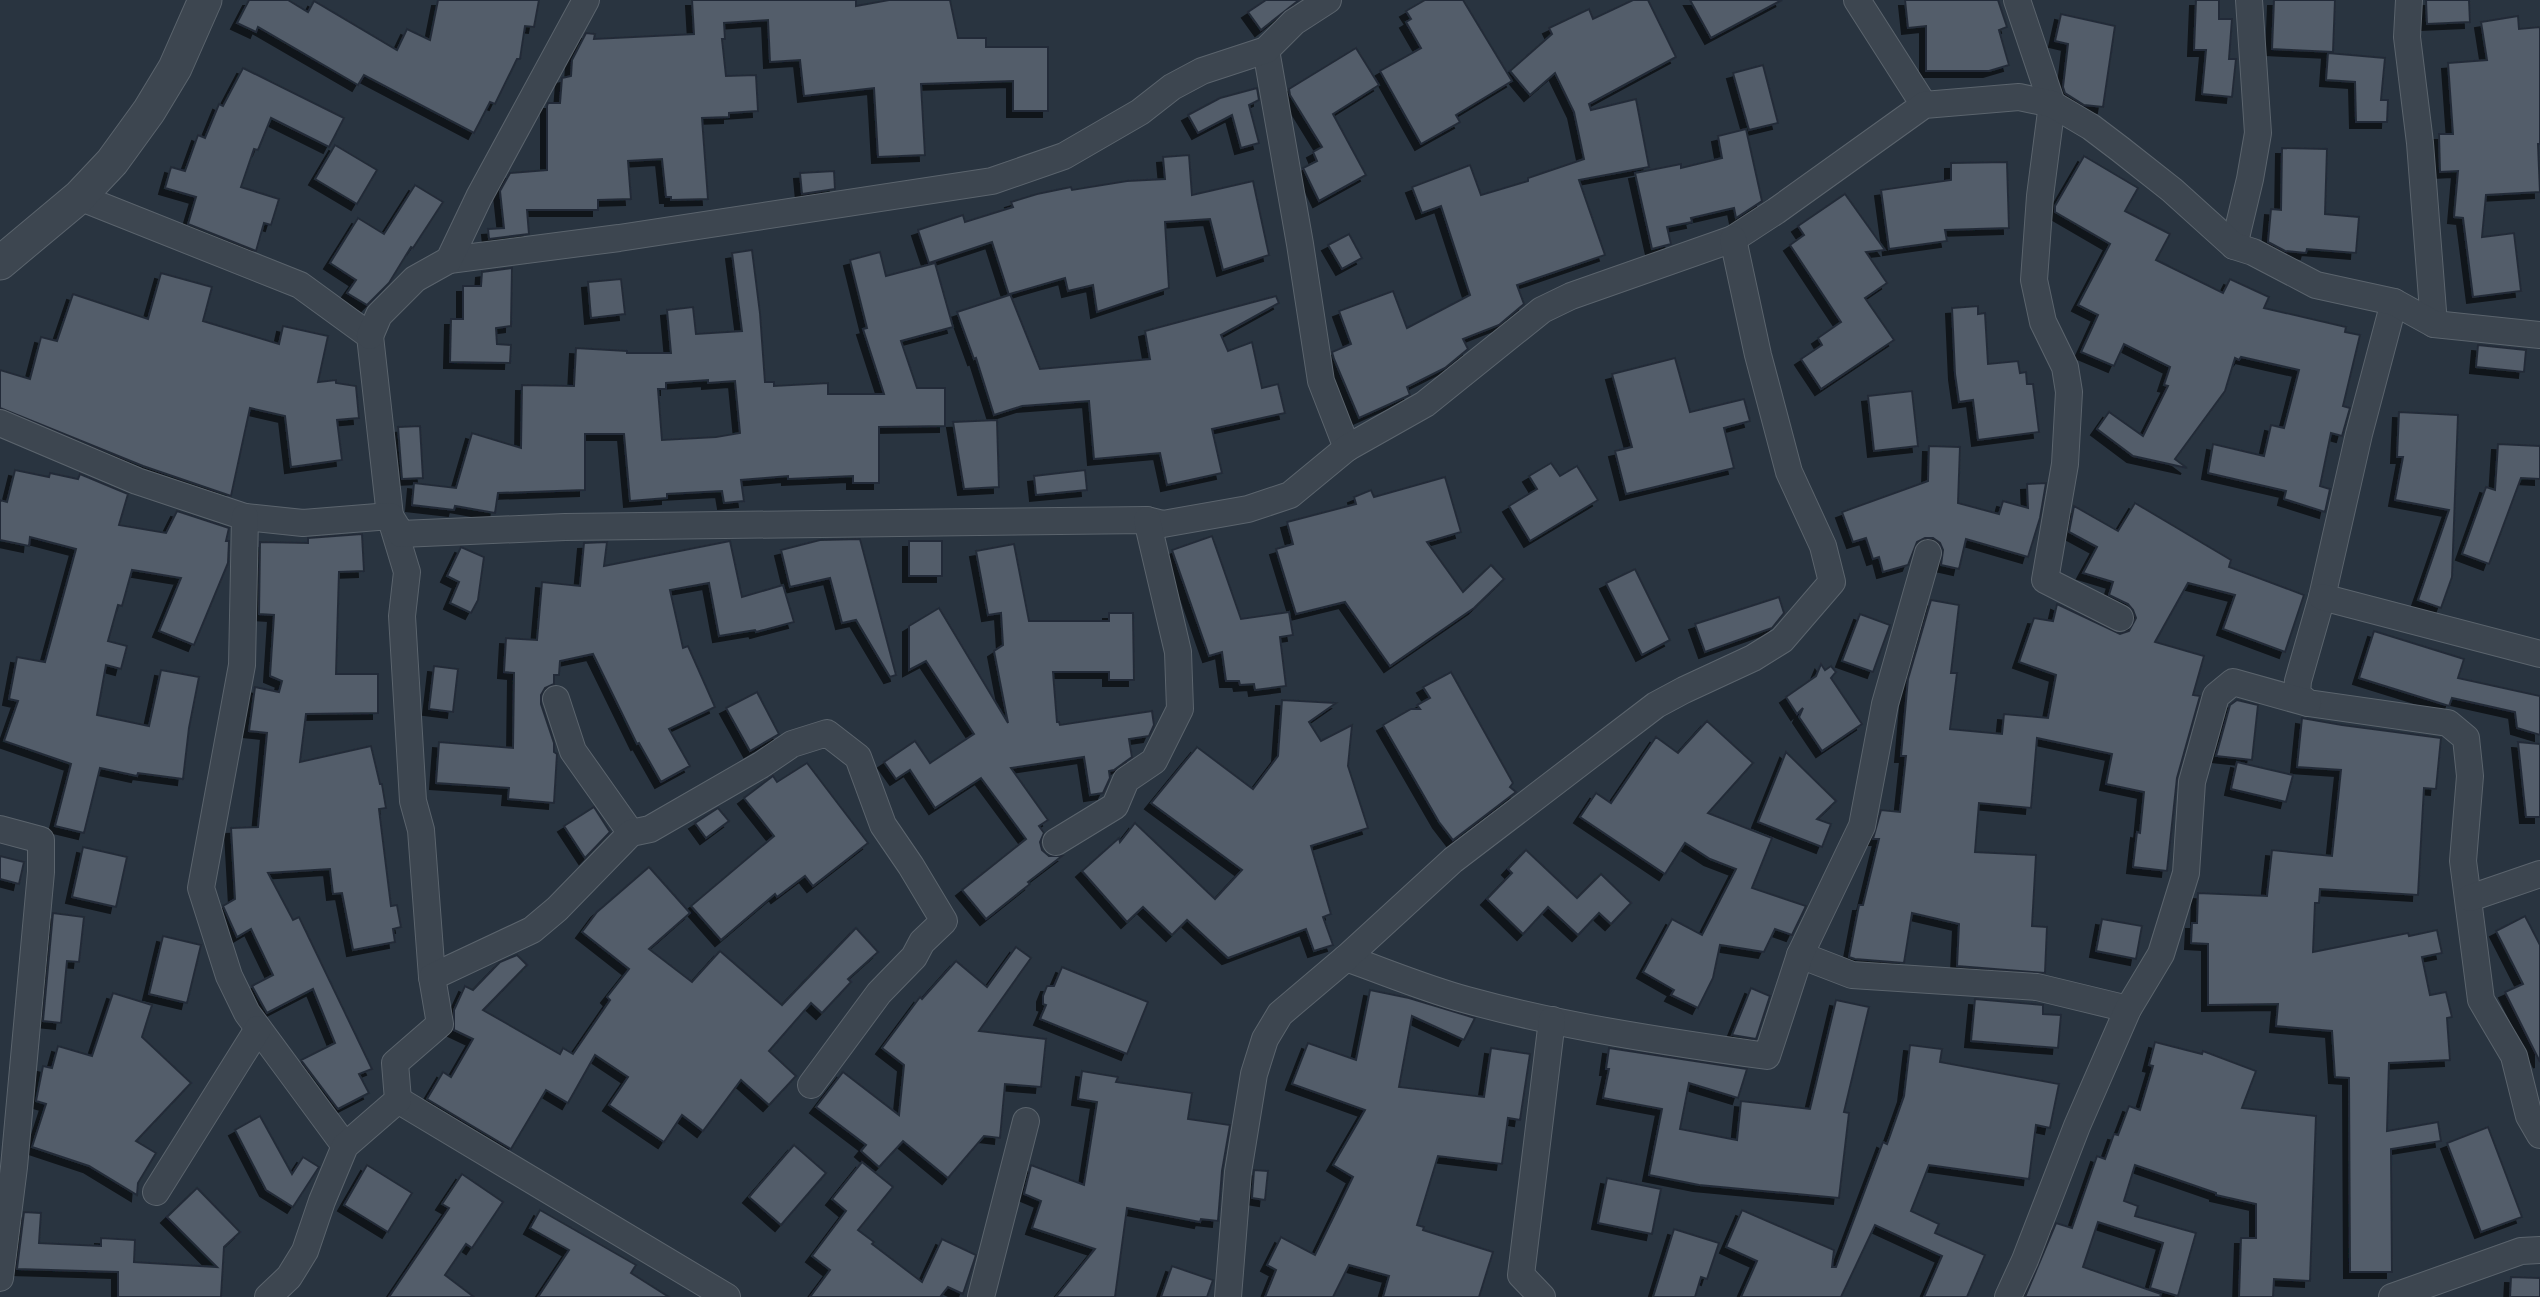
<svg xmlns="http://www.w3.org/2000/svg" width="2540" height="1297" font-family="Ubuntu,sans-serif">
	<defs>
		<filter id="shadow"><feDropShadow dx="-6" dy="6" stdDeviation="0" flood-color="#0009"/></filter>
	</defs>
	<rect width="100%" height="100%" fill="#293440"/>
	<g fill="#535d6a" stroke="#242c37" stroke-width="2" fill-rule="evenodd" filter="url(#shadow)">
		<path d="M249,0H288L308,12L314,1L397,50L407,29L430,40L438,0H539L534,27L525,26L520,59H517L495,104L490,102L474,133L364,75L358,85L258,27L256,32L237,23Z"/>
		<path d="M692,0H856V6L889,0H950L958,38H986V47H1048V111H1013V81L921,84L925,155L878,157L874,88L804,96L800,60L770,62L768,20L724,23L725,39H722L726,76L756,75L758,111L729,113V117L702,118L708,199L671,200V197H666L662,159L628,161L631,199L598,200V210H527L529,234L489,239L488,229L504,228L500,191L510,173L547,170V106L548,103H560L562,78L571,76L572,60L586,33L595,34L594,39L694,34Z"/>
		<path d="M1266,0H1299L1261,30L1248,12Z"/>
		<path d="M1425,0H1463L1512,81L1456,115L1460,122L1421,144L1380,71L1421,48L1406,22L1411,19L1406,11Z"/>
		<path d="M1633,0H1648L1676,57L1589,104L1591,110L1636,99L1649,167L1579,180L1605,255L1517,285L1524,304L1499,325L1463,339L1468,349L1445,368L1407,387L1410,395L1359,418L1334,359L1332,352L1351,344L1339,311L1393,291L1407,328L1470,295L1441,206L1422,213L1412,187L1470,165L1481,195L1528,181V178L1584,159L1574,112L1555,73L1530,95L1510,71L1552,34L1549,28L1589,9L1593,19Z"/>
		<path d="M1690,0H1782L1711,38Z"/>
		<path d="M1905,0H1998L2007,27L1999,30L2009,65L1989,71H1926V26L1908,28Z"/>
		<path d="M2196,0H2219V19H2232L2229,59H2236L2232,97L2202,94L2206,50H2194Z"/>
		<path d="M2274,0H2335L2333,52L2272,49Z"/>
		<path d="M2426,0H2469L2470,22L2427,24Z"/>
		<path d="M2061,14L2115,26L2103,107L2084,105L2065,93L2063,87L2068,44L2055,41Z"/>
		<path d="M2518,16L2519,29L2540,27V144H2538L2540,192L2486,195L2482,237L2514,233L2521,291L2473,297L2463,218L2454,217L2458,171L2440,172L2439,134H2453L2448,63L2487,60L2481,22Z"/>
		<path d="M1356,48L1379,85L1333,114L1366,175L1319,201L1303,168L1317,161L1313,152L1322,147L1290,95L1289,89Z"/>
		<path d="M2328,53L2385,58L2381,100H2388L2387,122H2356L2355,82L2326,80Z"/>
		<path d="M1763,65L1778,123L1749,130L1733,73Z"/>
		<path d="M243,68L344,118L329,147L271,118L258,150L254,149L241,187L279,199L271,225L264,223L256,251L188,224L196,197L165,188L171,167L185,171L198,135L205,138L219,104L223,106Z"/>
		<path d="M1257,88L1259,100L1249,105L1259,143L1241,148L1232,115L1198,133L1188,115L1220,98Z"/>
		<path d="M1746,129L1762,201L1736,218L1734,208L1691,218L1692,222L1667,227L1671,244L1652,249L1635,173L1681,164V168L1722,158L1718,136Z"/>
		<path d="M335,145L377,170L357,204L315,179Z"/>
		<path d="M2282,148L2327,149L2325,214L2359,217L2356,253L2307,249L2306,253L2285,251L2268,242L2271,209L2281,210Z"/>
		<path d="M1189,155L1192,195L1253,181L1269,255L1223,270L1210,219L1165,222L1169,288L1097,312L1093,285L1068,291L1065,278L1010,294L1040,369L1150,359L1145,331L1276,296L1279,303L1221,335L1228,351L1252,342L1262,388L1278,384L1285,413L1212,429L1222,473L1167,485L1160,453L1094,459L1089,401L1022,406L994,415L976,358L974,359L957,312L1009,295L992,242L929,263L918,230L963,215L965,222L1013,207L1011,202L1037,194L1071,187L1072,190L1127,181L1165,179L1163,157Z"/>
		<path d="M2084,156L2138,188L2125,211L2170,234L2156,260L2223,293L2230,279L2269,297L2264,308L2346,327L2345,332L2360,335L2343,406L2350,408L2342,436L2331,433L2320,486L2330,489L2325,512L2284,499L2286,491L2208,473L2213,444L2264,456L2271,425L2284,428L2299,370L2241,357L2239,360L2235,358L2225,391L2175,459L2187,468L2133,456L2097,429L2109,412L2143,436L2168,386L2164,385L2170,367L2124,344L2114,366L2081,352L2098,315L2078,305L2110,244L2055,212V206Z"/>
		<path d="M2007,162L2009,228L1945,230L1947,241L1889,249L1881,190L1951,180V163Z"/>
		<path d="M834,171L835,189L802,194L800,173Z"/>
		<path d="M415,185L443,202L413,248L411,247L389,283L367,305L347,293L356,280L330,263L358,218L384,234Z"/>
		<path d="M1845,194L1885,250L1866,252L1887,283L1865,298L1894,340L1821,389L1801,359L1822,345L1818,338L1841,322L1790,245L1804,235L1798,226Z"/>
		<path d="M1349,234L1362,258L1342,269L1328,245Z"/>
		<path d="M752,250L760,313L765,382H774V386L828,383V394H884L863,329L867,328L850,260L880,252L886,276L935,263L953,327L901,341L917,388H945V426L879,427V483H853V476L788,479V476L741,480L744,501L724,503L722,491L667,494V498L630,501L624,434H585V490L498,493L495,513L455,506L454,510L412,505L414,483L456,488L472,433L521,448L522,385L574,386L576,348L627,351V353H671L667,310L693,307L696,334L742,331L732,253ZM708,380V383L735,381L740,433L716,437L662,440L658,389H666V383Z"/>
		<path d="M512,268L511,326L496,328L497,344L511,345L510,363L450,362L451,319H463V286H481L482,272Z"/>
		<path d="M161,273L212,287L203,321L279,344L283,326L328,336L318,382L336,380V383L356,386L359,418L337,420L342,460L291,467L285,416L250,408L231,496L143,466L0,408V370L30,379L41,337L57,341L73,294L148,319Z"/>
		<path d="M621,279L625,314L591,318L588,282Z"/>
		<path d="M1978,306V314L1985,313L1988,364L2018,361L2020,373L2026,372L2027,384H2033L2039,432L1978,440L1973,400L1959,402L1955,374L1952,308Z"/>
		<path d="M2478,345L2526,350L2524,372L2476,367Z"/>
		<path d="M1675,358L1690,412L1744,399L1750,421L1724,428L1734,468L1626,494L1615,451L1632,447L1612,374Z"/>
		<path d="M1912,391L1918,446L1874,451L1868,396Z"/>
		<path d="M2399,412L2458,415L2452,577L2441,608L2418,600L2449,510L2395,500L2403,457H2397Z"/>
		<path d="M997,420L999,487L964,489L953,422Z"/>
		<path d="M420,426L423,478L402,479L398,427Z"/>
		<path d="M2498,444L2540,446V479L2521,478L2489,564L2462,554L2486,487L2495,490Z"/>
		<path d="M1929,446L1960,447L1958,503L1999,514L2003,501L2028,508L2027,484L2046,483L2040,518L2028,557L1966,539L1959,569L1941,565L1943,550L1940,543L1933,538H1925L1917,542L1908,565L1883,572L1879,557L1873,559L1866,538L1853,542L1842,512L1928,481Z"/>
		<path d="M1551,463L1560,476L1577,466L1598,500L1530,541L1509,506L1537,489L1529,476Z"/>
		<path d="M15,470L49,477L50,473L78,479L80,474L128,494L119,525L166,533L177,511L229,528L226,541H229L228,563L194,645L159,631L181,578L132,570L122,606L118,605L108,641L127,646L121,669L106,665L97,715L149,726L161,670L199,677L189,728L183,779L138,773L137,776L100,768L84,833L55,826L71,764L4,741L18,701L9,699L17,657L45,662L76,549L30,537L29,546L0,540V500L7,502Z"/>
		<path d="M1085,470L1087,490L1036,495L1034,476Z"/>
		<path d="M1445,477L1461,532L1427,542L1463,592L1491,565L1504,579L1474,608L1390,666L1345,602L1296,614L1276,549L1293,544L1287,522L1356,504L1354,497L1371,490L1374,497Z"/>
		<path d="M2135,503L2231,560L2229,567L2304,595L2285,652L2223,629L2235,595L2188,583L2155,642L2204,656L2193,695L2200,696L2177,778L2167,871L2133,867L2137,832L2140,833L2144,792L2106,784L2112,754L2037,738L2031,808L1979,803L1975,852L2036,855L2032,926L2047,927L2045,973L1957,966L1959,924L1912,913L1904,963L1855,959L1849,957L1859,905H1863L1879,839H1873L1881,810L1900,812L1906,756H1901L1908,679L1931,600L1959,605L1951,673H1957L1950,729L2002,734L2004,714L2048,718L2056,675L2019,662L2034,618L2053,621L2057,604L2120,634L2129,631L2136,618L2133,610L2128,604L2109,595L2113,582L2083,573L2097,547L2069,532L2074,506L2118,531Z"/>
		<path d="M362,534L364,571L339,572L336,674H378V713L306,714L300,762L371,746L380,784H382L386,808L379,809L391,906L397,905L401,927L393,929L395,942L353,950L342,893L333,894L330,869L268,873L293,920L299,917L372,1069L359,1074L369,1093L338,1109L301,1060L335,1043L313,989L267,1013L252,986L273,975L251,929L237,937L223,906L235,899L231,828L258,827L267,733L249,731L255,687L279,692L282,681L270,676L274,615L259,614L260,542L308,543V538Z"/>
		<path d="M1212,536L1241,619L1289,612L1293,635L1280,637L1286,686L1255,690L1254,684L1240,685L1239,681H1226L1222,652L1209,656L1172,550Z"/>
		<path d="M860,539L896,675L890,677L856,620L842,623L830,578L790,587L781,550L820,540Z"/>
		<path d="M730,541L742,597L783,585L794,622L756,632L755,630L719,636L709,583L670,590L683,648L688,646L715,707L669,729L690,766L661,782L639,743L637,744L593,654L560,661L559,675H554V684L545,688L541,695V704L554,743V752L557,754L554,803L508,799L509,788L436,783L439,742L513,748L514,673L504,672L506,638L537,640L542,582L580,586L584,543L607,542L604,566Z"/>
		<rect x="909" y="541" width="33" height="35"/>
		<path d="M1014,544L1029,621H1109V613H1133L1134,680H1109V672H1053L1057,722H1059L1060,725L1152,711L1154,725L1149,736L1129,739L1132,757L1114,770L1109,771L1110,778L1103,793L1090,795L1084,757L1011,768L1048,820L1039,826L1044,833L1040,842L1042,850L1049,856H1062L1028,882L1030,884L986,919L962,890L1026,839L981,778L935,808L910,770L896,779L884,762L915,741L930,763L974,734L926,661L909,670V626L939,608L1008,723L994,651L1003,645L1001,613L988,615L976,551Z"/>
		<path d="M461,547L484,557L478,600L471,613L450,603L459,582L447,576Z"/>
		<path d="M1635,569L1670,640L1642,655L1606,583Z"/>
		<path d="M1779,597L1784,613L1772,628L1705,652L1695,624Z"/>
		<path d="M1860,614L1890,625L1873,672L1842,661Z"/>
		<path d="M2374,631L2464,659L2458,678L2540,696V735L2517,728L2515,712L2452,698L2449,706L2359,678Z"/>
		<path d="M1821,664L1825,670L1831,666L1836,672L1831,678L1862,724L1822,751L1799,717L1803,708L1797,714L1786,697L1816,676Z"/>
		<path d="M434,666L458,669L453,712L429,709Z"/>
		<path d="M1451,672L1513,783L1510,787L1516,792L1453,840L1439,822L1383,725L1411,709H1420L1417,705L1430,698L1423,687Z"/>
		<path d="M757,692L779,734L750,751L726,708Z"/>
		<path d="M1282,700L1336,703L1309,722L1321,741L1352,725L1348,766L1368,828L1311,846L1331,914L1323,917L1333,945L1314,951L1306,929L1228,958L1187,920L1172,935L1143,907L1127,922L1082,871L1119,838L1120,842L1135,823L1215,899L1242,870L1151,803L1197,747L1253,789L1278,756Z"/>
		<path d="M2237,700L2258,705L2252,760L2216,756L2230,705Z"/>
		<path d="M2302,718L2342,725L2441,738L2436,789L2424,788L2418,895L2320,889L2319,903H2315L2313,952L2408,933L2409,936L2437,930L2442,953L2422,957L2430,995L2446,992L2452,1017L2447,1018L2450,1060L2389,1063L2387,1131L2438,1122L2441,1141L2391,1149L2392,1272H2350L2349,1078L2335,1077L2332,1031L2276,1026L2278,1004L2208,1005V944L2191,943L2192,923H2197L2198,893L2267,896L2272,850L2332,856L2341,770L2297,767Z"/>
		<path d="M1707,721L1753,763L1708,813L1772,838L1752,888L1806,906L1792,935L1775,929L1764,952L1720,945L1713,978L1698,1008L1671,995L1674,990L1643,972L1672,919L1702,935L1736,869L1710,859L1685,843L1665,874L1580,817L1596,793L1611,803L1656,737L1678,753Z"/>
		<path d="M2518,742L2540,744V817H2526Z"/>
		<path d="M1786,752L1836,801L1817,819L1831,824L1822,847L1758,822Z"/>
		<path d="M2237,762L2293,775L2286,802L2231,789Z"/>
		<path d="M807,763L868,843L813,886L805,876L777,897L775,894L721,940L691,906L774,836L744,798L773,776L777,782Z"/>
		<path d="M594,807L610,832L585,858L564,826Z"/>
		<path d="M718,808L729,821L706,838L695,823Z"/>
		<path d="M83,847L127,857L116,907L72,897Z"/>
		<path d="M1526,850L1577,898L1601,874L1631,903L1611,924L1599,913L1578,935L1548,907L1523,934L1487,899L1512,873L1508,869Z"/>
		<path d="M0,856L24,862L19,884L0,879Z"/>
		<path d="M649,867L690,913L649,949L692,982L720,951L782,1005L856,928L878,952L848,979L851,982L822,1013L811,1003L769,1051L796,1076L769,1105L741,1080L703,1131L682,1115L664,1142L609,1105L628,1077L595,1055L568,1103L546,1090L511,1149L427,1099L443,1072L451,1077L473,1039L454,1030V1010L465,986L473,990L500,962L517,955L527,965L483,1010L560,1054L563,1048L573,1054L610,1000L607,997L629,969L582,932L597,912Z"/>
		<path d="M53,913L84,917L79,962L67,961L61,1023L43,1021Z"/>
		<path d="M2525,916L2540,945V1062L2505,992L2523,984L2496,931Z"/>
		<path d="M2102,919L2142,926L2136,959L2096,951Z"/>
		<path d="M163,936L201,945L187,1003L149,994Z"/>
		<path d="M1016,947L1031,958L979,1031L1046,1039L1041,1087L1005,1084L1000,1138L984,1136L948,1178L903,1141L879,1167L861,1151L866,1145L816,1107L843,1072L899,1115L904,1065L882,1048L920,997L922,999L956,961L987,987Z"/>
		<path d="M1062,967L1148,1002L1127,1054L1040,1019L1046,1005L1043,1004V996L1047,986H1054Z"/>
		<path d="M1751,988L1770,996L1756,1039L1732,1035Z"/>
		<path d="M1370,990L1409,998L1475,1018L1464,1040L1412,1016L1399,1087L1484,1097L1491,1048L1530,1054L1520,1120L1508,1118L1502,1164L1438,1156L1417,1225L1424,1227L1423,1230L1493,1252L1479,1297H1383L1389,1276L1349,1265L1333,1297H1265L1276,1270L1267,1265L1281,1237L1315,1255L1353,1177L1333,1165L1365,1110L1292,1084L1308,1043L1356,1060Z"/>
		<path d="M113,993L152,1005L142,1037L191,1083L136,1141L156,1153L138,1183L137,1195L89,1166L32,1147L46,1104L36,1101L43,1066L52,1068L58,1046L92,1056Z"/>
		<path d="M1975,999L2043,1005V1014L2061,1015L2058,1048L1971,1041Z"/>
		<path d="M1836,1000L1869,1007L1844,1112L1849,1113L1839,1198L1699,1185L1649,1175L1662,1109L1603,1098L1609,1069H1606L1609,1048L1747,1069L1738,1098L1689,1083L1680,1129L1737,1140L1741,1101L1810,1109Z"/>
		<path d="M2155,1042L2202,1054L2203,1051L2256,1071L2242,1108L2316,1116L2310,1281L2274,1279L2273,1297H2239L2241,1238H2256V1204L2216,1195V1193L2135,1165L2124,1201L2138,1206L2135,1216L2196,1233L2178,1296L2150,1288L2163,1243L2098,1222L2083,1267L2161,1294L2160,1297H2025L2056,1223L2072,1228L2097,1156L2105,1159L2114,1134L2118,1135L2129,1106L2140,1110L2153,1066L2149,1065Z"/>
		<path d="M1910,1045L1942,1049L1940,1062L2059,1084L2050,1128L2036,1125L2029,1179L1929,1165L1911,1211L1939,1224L1935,1233L1985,1255L1967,1297H1924L1942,1256L1875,1225L1841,1297H1741L1757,1261L1726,1247L1742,1210L1834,1250L1832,1267H1836L1883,1142L1887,1144L1904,1096Z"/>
		<path d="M1082,1071L1118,1077L1116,1082L1192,1093L1188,1119L1230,1125L1222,1171L1218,1221L1201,1219L1200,1222L1127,1208L1115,1297H1056L1095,1249L1032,1228L1041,1201L1024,1194L1031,1165L1084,1185L1097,1102L1078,1099Z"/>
		<path d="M260,1116L292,1174L303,1157L319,1167L293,1207L266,1190L235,1130Z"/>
		<path d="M2488,1127L2522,1217L2481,1232L2447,1143Z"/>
		<path d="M794,1145L826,1173L781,1225L749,1197Z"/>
		<path d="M862,1162L893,1187L858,1230L874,1242L872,1244L922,1282L942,1239L976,1255L963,1294L948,1287L941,1296L943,1297H810L830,1270L812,1256L846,1211L832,1199Z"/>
		<path d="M367,1165L412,1193L388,1232L344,1205Z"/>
		<path d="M1254,1170L1268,1171L1265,1200L1252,1198Z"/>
		<path d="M462,1174L503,1202L472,1248L466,1244L445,1275L474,1297H389L449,1208L442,1204Z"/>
		<path d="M1607,1178L1661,1189L1652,1234L1598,1223Z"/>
		<path d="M197,1188L240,1232L224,1247L221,1297H118V1272L17,1269L24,1212L41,1213L39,1243L101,1246V1238L135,1240L134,1262L217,1267L167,1217Z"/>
		<path d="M540,1210L636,1265L631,1273L669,1297H538L569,1250L530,1228Z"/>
		<path d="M1674,1229L1719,1243L1707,1279L1701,1277L1695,1297H1653Z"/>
		<path d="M1172,1266L1213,1280L1207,1297H1161Z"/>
		<path d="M2511,1277L2540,1278V1297H2510Z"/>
	</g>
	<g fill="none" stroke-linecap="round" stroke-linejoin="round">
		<defs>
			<g id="minor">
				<path d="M1857,0L1924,105"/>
				<path d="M2017,0L2052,104L2040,196L2034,280L2043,322L2065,367L2069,392L2065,464L2045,580L2120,618"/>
				<path d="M2409,0L2407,37L2420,143L2434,324"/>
				<path d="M1266,50L1300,244L1321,381L1347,448"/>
				<path d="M79,197L300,285L370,336L390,516L407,572L402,616L413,801L421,830L432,977"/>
				<path d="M2234,246L2250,179L2258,133L2249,0"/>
				<path d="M449,260L619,238L992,181L1064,156L1140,112L1172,87L1202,71L1266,50L1294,22L1328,0"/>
				<path d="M2394,302L2359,434L2322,597L2298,681L2297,694L2308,703L2448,723L2466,738L2470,776L2463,861L2481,1000L2514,1056L2529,1116L2540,1135"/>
				<path d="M370,336L379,315L415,279L449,260L479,197L586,0"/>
				<path d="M0,423L137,481L245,517L303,523L390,516L401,534L565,527L1147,520L1163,524L1248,509L1290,495L1347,448L1425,404L1542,310L1571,296L1733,239L1776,211L1924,105L2019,97L2052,104L2091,127L2120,149L2172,190L2234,246L2253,252L2316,285L2394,302L2434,324L2540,335"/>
				<path d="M245,517L242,665L201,888L229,976L247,1013L345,1146"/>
				<path d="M2322,597L2540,654"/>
				<path d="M556,699L573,751L631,833"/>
				<path d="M0,829L41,840V872L14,1167L0,1278"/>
				<path d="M1056,842L1115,806L1126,780L1154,761L1180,709L1178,652L1147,520"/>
				<path d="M2470,898L2540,874"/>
				<path d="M1800,955L1852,975L2037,987L2128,1009"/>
				<path d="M1346,958C1386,972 1426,989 1467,1000C1565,1027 1667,1042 1767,1056L1800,955L1862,826L1885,704L1928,553"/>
				<path d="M398,1100L727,1297"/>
				<path d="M156,1192L258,1029"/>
				<path d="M268,1297L289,1277L305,1251L322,1201L345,1146L398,1100L395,1063L440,1024L432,977L532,930L557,909L631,833L650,829L761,765L792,744L827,733L858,757L883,825L911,866L944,921L922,942L914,957L879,993L811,1085"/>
				<path d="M981,1297L1026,1121"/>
				<path d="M1228,1297L1238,1172L1254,1074L1265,1039L1280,1014L1346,958L1453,860L1656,705L1684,690L1753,658L1782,640L1832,582L1823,546L1789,472L1758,355L1733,239"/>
				<path d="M1542,1297L1521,1275L1552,1020"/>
				<path d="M2008,1297L2025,1260L2077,1126L2128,1009L2161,954L2186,873L2192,782L2216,696L2233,682L2308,703"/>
				<path d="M2392,1297L2521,1251L2540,1250"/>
			</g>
			<path id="tertiary" d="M0,263L79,197L112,162L149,111L175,68L205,0"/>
		</defs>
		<use href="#minor" stroke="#5b646d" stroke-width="28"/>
		<use href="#tertiary" stroke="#5b646d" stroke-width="35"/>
		<use href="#minor" stroke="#3d4650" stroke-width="26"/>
		<use href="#tertiary" stroke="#3d4650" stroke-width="33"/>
	</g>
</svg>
